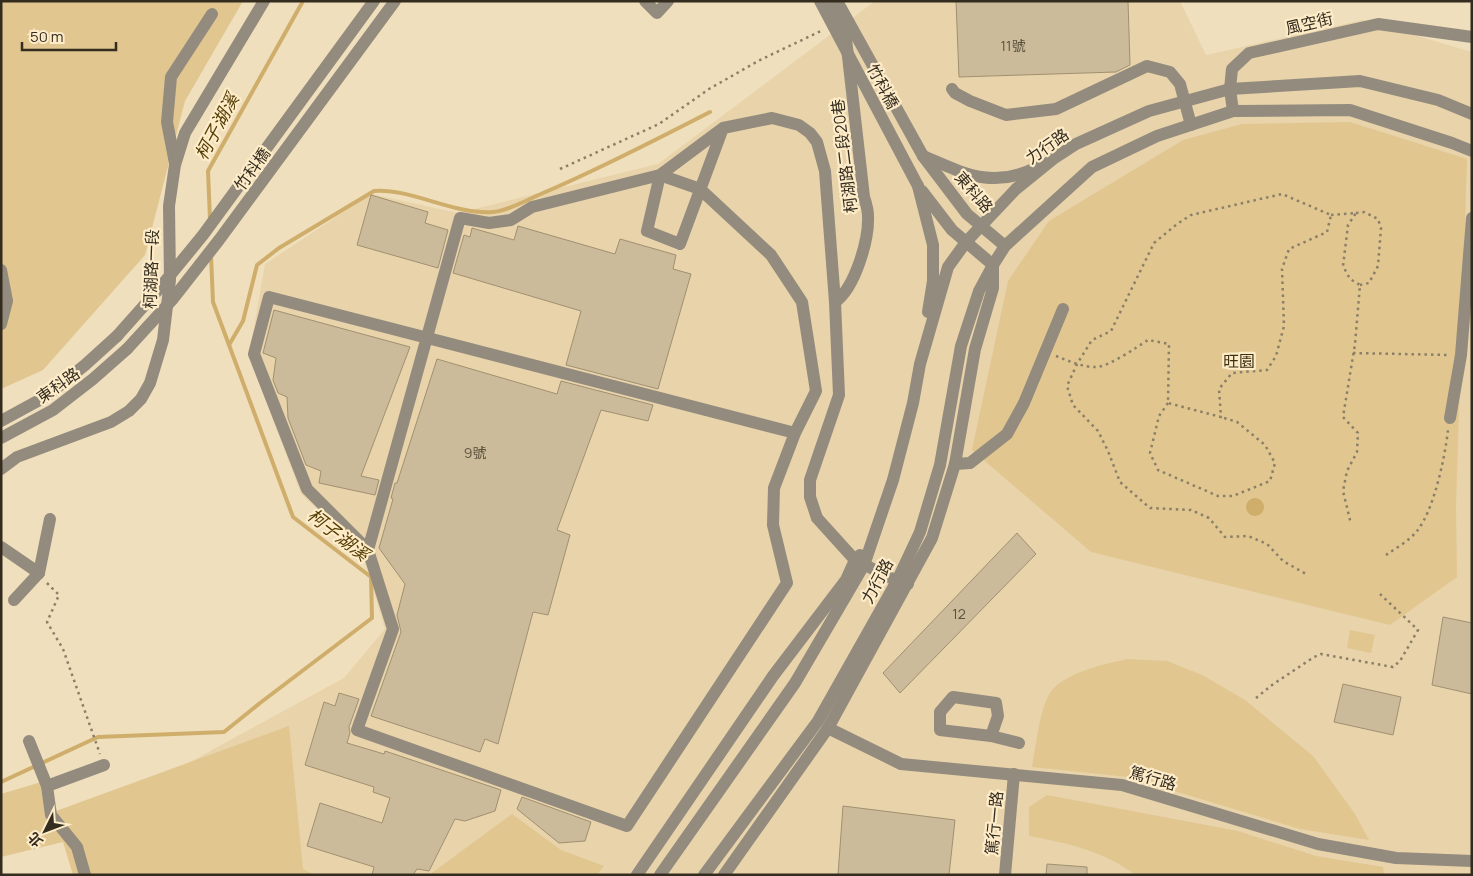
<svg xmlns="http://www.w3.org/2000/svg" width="1473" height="876" font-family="Manrope,'Noto Sans TC',sans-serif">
	<rect width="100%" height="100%" fill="#f0dfbc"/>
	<path fill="#e8d3aa" d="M875,1H1180L1206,55L1363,20L1472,52V875H93L80,822L344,678L385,629L361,550L301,494L249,356L265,264L371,194L458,213L658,164Z"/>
	<g fill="#e1c690">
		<path d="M1,1H243L185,101L145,255L43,370L1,389Z"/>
		<path d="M1350,122L1467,159L1456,506L1457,577L1390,625L1091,552L972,450L1008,281L1049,221L1183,140L1242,124Z"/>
		<path d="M1350,630L1375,635L1371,653L1347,648Z"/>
		<path d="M1128,659L1167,661L1202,675L1245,700L1313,756L1355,814L1369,840L1300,829L1128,777L1032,767C1036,747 1040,703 1053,689C1070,671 1105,664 1128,659Z"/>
		<path d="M289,726L303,869L314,875H73L63,842L1,857V794L48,780L56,811Z"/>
		<path d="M1047,795L1238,831L1316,856L1383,867L1384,875H1136C1103,851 1068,843 1029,836V807Z"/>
		<path d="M512,814L561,850L604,866L597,875H429Z"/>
	</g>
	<circle fill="#cfae6c" cx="1255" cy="507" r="9"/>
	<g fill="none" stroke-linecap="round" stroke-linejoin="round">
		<g stroke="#cfae6c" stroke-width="4">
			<path d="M210,219L208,171L303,1"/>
			<path d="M229,345L243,321L257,265L279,248L374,191C411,188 454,215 493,212C508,211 529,199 543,193C600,169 655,140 710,112"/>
			<path d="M1,782L98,737L224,732L260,703L372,618L371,577L293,517L213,302L211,256"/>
		</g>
	</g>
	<g fill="#ccbb9a" stroke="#a19070">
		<path d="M956,1H1128L1130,65L1116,72L959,77Z"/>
		<path d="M371,195L428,212L425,223L448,230L438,268L357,245Z"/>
		<path d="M518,226L615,254L620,239L676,255L673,269L691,274L658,389L566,365L581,311L453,273L464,235L470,237L472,228L514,240Z"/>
		<path d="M274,310L410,347L361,476L379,480L375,495L319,483L321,471L306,465L288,418L287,397L278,393L273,380L276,358L263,353Z"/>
		<path d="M437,359L557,394L561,381L653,405L648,421L601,410L557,530L570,535L548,615L533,612L498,744L485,739L480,752L371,716L401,632L397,615L405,584L379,548L393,499L391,498L395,483H397Z"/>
		<path d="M1017,533L1036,554L900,693L883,673Z"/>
		<path d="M1443,617L1472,623V694L1432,685Z"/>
		<path d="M1343,684L1401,697L1393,735L1334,722Z"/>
		<path d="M339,693L359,699L349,727L350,733L347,743L384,754L385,751L501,790L495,811L465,821L455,819L429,871L417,869L413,875H372L374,867L307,846L320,803L382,823L390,798L373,792L374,787L305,765L324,702L335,706Z"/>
		<path d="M522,797L591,822L585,841L559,843L517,809Z"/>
		<path d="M843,806L955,820L949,875H838Z"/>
		<path d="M1047,864L1087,867V875H1046Z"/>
	</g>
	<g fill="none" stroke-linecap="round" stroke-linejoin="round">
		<g stroke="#8a7f67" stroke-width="2.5" stroke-dasharray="2.5 4" stroke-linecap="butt">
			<path d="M560,169L659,124L709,89L760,60L823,30"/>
			<path d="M1356,213L1364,212L1378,219L1381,228L1378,266L1369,283L1360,285"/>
			<path d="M1331,215L1356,213L1348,225L1343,266L1350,279L1360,285L1355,344L1343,417L1358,433L1357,452L1347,471L1343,491L1351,524"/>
			<path d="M1353,353L1449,355"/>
			<path d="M1056,356C1069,361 1082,367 1095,367C1107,368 1137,347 1148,340L1169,344L1168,403L1221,417L1219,389L1232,373L1267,370L1276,356L1284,326L1282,269L1289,249L1327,232L1331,215L1282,194L1191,215L1177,224L1154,243L1111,331L1092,340L1077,364L1067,386L1073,405L1098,431L1108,451L1120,482L1150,508L1191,510L1209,518L1225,537L1248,536L1267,544L1283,561L1306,574"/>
			<path d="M1168,403L1159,416L1150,453L1158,470L1218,496H1233L1270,481L1275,463L1265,445L1237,422L1221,417"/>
			<path d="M1386,555C1396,548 1409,541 1417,531C1434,510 1445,457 1448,430"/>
			<path d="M47,583L59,595L47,622L63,649L100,754"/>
			<path d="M1256,698L1272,685L1314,657L1321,654L1393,667L1400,661L1418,630L1380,594"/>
		</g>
		<g stroke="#938b7d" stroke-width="12">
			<path d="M645,1L657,13L668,1"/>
			<path d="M829,1L840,23L846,39L864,197C866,203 868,210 868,216C869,240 855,288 835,302"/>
			<path d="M952,89L955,93L970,101L1006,115L1056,109L1147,66L1170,72L1180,84L1191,125"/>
			<path d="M1233,111L1230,89L1232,69L1249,53L1378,24L1472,37"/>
			<path d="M723,128L680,244L647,231L660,175L723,128L772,118L799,125L810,133L817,142L825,171L835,302L839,395L810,480V497L817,518L855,560L897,581L908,584"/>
			<path d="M923,156C963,173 993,190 1037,167"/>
			<path d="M923,156L967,214L1005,246"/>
			<path d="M175,163L167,122L171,77L212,14"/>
			<path d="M918,186L933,245V281L928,312"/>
			<path d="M922,191L952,230L993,265"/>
			<path d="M1,270L7,301L1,324"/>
			<path d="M1450,418L1461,355L1472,218"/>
			<path d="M1,421L45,397L85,365L117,336"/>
			<path d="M1,438L53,410L93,379L127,349"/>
			<path d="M955,464L970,463L1007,434L1024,403L1063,309"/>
			<path d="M1,469L17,457L111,422L129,411L141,399L150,383L163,340L170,280L169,206L175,165L185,133L264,1"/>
			<path d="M1,547L39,573"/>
			<path d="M368,550L460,218L489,223L511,220L532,207L660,175L700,189L771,255L802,302L816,391L795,433L774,488L773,525L787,583L627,826L357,730L393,629L368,550L307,489L254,354L269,297L795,433"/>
			<path d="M39,573L50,519"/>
			<path d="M14,600L39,573"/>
			<path d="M828,728L901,764L1122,785L1318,844L1396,858L1472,861"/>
			<path d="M991,736L998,716L996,703L953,697L940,712V730L991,736L1019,743"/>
			<path d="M29,741L47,786"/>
			<path d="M85,875L77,847L51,815L47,786L104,765"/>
			<path d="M637,875L773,676L846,580L855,560L860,555"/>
			<path d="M660,875L795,683L864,565L893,480L913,403L920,364L948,267L966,242L1016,189L1053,159L1076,144L1149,111L1230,89L1360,81L1438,100L1472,114"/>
			<path d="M704,875L818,721L897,581L920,532L940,465L961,346L979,291L993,265L1005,246L1092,167L1157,136L1233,111L1350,110L1452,143L1472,151"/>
			<path d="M724,875L828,728L932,538L955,464L975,349L993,288V267"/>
			<path d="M1005,875L1014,774"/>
		</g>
		<g stroke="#938b7d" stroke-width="12">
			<path d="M820,1L918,186"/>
			<path d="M837,1L923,156"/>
			<path d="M117,336L158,290L203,235L374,1"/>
			<path d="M127,349L172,300L219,240L395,1"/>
		</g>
	</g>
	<g text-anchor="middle" stroke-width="4.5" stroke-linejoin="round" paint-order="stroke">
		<g font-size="14" fill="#59503e">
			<text x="1013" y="51">11號</text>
			<text x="475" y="458">9號</text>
			<text x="959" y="619">12</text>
		</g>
		<g font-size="16" fill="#332c1f" stroke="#feecc9">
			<text transform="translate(1309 23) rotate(-13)" y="6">風空街</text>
			<text transform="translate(883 86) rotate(62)" y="6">竹科橋</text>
			<text transform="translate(1047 146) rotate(-35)" y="6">力行路</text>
			<text transform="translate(844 156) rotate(-97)" y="6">柯湖路二段20巷</text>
			<text transform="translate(252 169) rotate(-54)" y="6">竹科橋</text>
			<text transform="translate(974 192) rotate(49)" y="6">東科路</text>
			<text transform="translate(151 269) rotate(-88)" y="6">柯湖路一段</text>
			<text transform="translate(58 385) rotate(-35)" y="6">東科路</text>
			<text transform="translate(877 581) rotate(-62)" y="6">力行路</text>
			<text transform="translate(1153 778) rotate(16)" y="6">篤行路</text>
			<text transform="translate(994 823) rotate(-85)" y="6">篤行一路</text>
		</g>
		<g font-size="16" fill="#3d2f11" stroke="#feecc9">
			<text x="1239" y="367">旺園</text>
		</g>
		<g font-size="18" font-style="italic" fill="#543e06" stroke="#feecc9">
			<text transform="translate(217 127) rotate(-62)" y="6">柯子湖溪</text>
			<text transform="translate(338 535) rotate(38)" y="6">柯子湖溪</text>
		</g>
	</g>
	<rect width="1473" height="876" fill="none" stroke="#332c1f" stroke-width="5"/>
	<g transform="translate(45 831) rotate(228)" stroke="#feecc9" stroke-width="4" paint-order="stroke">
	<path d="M0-4L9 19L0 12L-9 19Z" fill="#332c1f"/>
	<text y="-8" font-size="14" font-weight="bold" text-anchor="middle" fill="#332c1f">北</text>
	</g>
	<path d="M22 42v8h94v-8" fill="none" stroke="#332c1f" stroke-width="2.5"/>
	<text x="30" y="42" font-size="15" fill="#332c1f" stroke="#feecc9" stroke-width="4" paint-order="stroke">50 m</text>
</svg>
